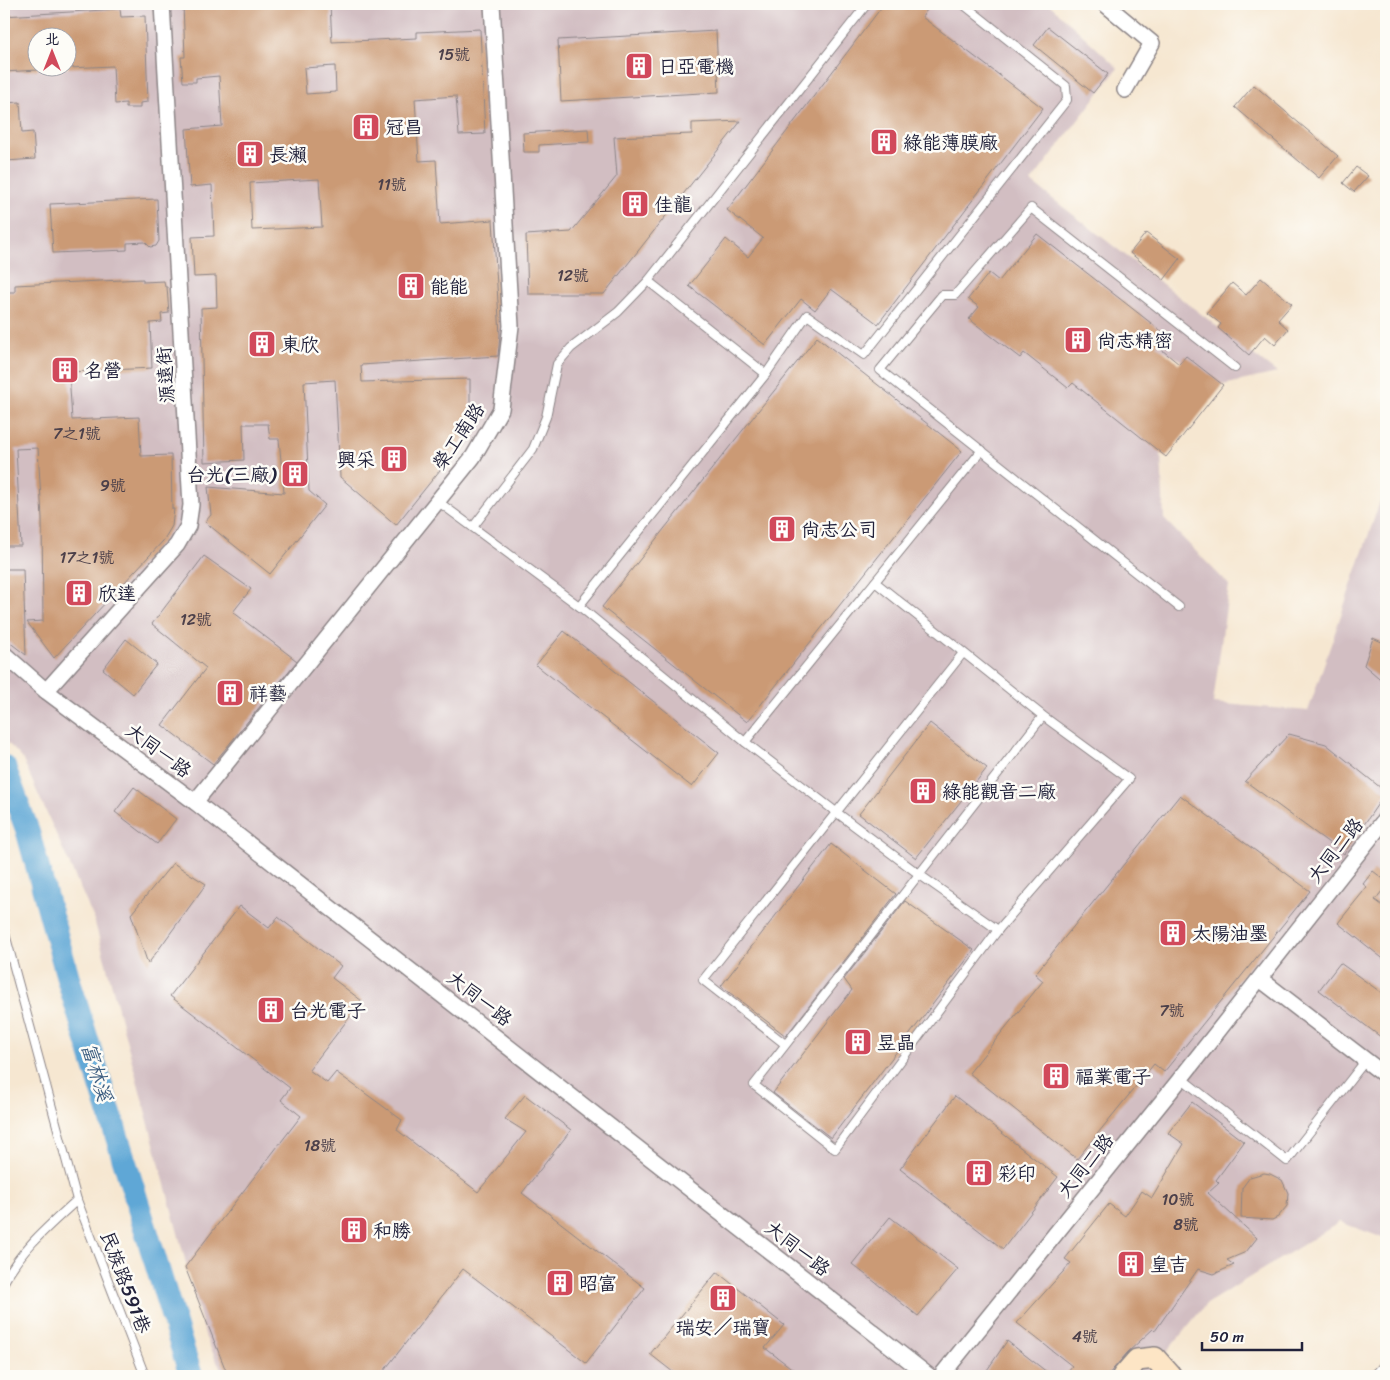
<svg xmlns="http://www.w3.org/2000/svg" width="1390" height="1380" font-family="Sriracha,'LXGW WenKai TC',sans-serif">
	<rect width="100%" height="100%" fill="#fdfcf7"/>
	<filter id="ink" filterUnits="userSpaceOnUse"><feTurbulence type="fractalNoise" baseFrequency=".02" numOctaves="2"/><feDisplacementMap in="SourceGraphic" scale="10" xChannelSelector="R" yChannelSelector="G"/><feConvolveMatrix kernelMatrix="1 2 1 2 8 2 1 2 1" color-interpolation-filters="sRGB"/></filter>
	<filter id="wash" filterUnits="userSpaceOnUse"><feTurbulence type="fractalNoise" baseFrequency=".0096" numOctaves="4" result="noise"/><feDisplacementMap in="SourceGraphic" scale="20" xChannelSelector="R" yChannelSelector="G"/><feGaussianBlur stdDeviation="1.12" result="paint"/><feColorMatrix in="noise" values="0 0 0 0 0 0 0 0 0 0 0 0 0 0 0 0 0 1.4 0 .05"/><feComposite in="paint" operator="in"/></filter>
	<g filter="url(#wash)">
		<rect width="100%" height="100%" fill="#f6e7d1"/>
		<path fill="#d2bec2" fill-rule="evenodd" d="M4,4H1049L1118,68L1031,182L1277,373L1223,385L1156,346L1164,519L1229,585L1213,703L1308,711L1386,484V1239L1340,1222L1206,1304L1147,1376H224L206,1338L94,919L22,758L4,739ZM38,38H68V68H38Z"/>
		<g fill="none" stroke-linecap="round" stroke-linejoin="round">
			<path stroke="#5fa7d6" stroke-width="24" d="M4,767L27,829L70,985L191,1376"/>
		</g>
		<g id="blocks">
			<g fill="#cb9a75" fill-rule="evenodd">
				<path d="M183,4H330L332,42L417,38V32L480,29L485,134L459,135L456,96L415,99L419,161L436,160L440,224L493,220L500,335L498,356L361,365L362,382L470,379V422L460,445L396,525L340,477L335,380L304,382L309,491L325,505L270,574L205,522L211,515L208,487L284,493L279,439H270L268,424H243L244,460L204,462L201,308L217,307L216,276L194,277L192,237L214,236L212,185L190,187L186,129L222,126L219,76L196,78V82H183L181,57H185ZM335,66L336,92L306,94L304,68ZM319,179L322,227L252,230L250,183Z"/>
				<path d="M884,4H931L922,17L1043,108L878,324L831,289L815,310L801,299L765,345L689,286L726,239L748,257L763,238L727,210Z"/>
				<path d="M120,9L121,17L145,16L148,102L140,103V108H126V103L115,104L113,66L68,68V38H38V70L4,72V16Z"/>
				<path d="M1048,27L1108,74L1093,93L1034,45Z"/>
				<path d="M716,31L719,92L561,101L558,40Z"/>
				<path d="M1254,85L1338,156L1319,178L1235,107Z"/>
				<path d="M20,102L22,133L33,132L35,159L6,161L4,103Z"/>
				<path d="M741,121L604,294H528L526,235L571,232L617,176L614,137L692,134V123Z"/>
				<path d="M588,129L589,142L539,145V152H524L523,133Z"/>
				<path d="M1356,167L1368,176L1354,192L1343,183Z"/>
				<path d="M157,199L159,241L156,246L150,247L145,242L127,243V250L53,253L50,204Z"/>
				<path d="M1146,233L1180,259L1164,280L1130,253Z"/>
				<path d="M1037,234L1165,334L1156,345L1179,364L1186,356L1223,385L1166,457L1073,383L1068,388L1024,353L1020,358L969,319L979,307L968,299L989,273L999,281Z"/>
				<path d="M1261,278L1292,304L1278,320L1288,329L1275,345L1265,336L1249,355L1218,328L1221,324L1207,313L1232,283L1246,295Z"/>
				<path d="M143,279V282L164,281L165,287H167L169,313L161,314L162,322L150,323L152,368L69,372L72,420L139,417L141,456L171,455L172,509H174L172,526L163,541L54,658L27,622L43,621L42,518L38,448L16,449L21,546H4V292H15V285Z"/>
				<path d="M817,337L962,451L747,722L602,607Z"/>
				<path d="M204,556L251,589L233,612L297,661L213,764L162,725L206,668L152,624Z"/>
				<path d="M4,569H23L26,655L4,638Z"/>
				<path d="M564,631L719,753L692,787L536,665Z"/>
				<path d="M1373,638L1386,644V684L1364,665Z"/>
				<path d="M126,639L157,664L133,694L103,669Z"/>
				<path d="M930,723L987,768L916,858L859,814Z"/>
				<path d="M1289,734L1326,744L1386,792L1344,854L1245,781Z"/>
				<path d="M134,787L176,819L157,844L115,812Z"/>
				<path d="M1180,795L1310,891L1164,1072L1154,1064L1077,1159L969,1073L1043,981L1035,974Z"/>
				<path d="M831,844L896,894L786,1036L721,986Z"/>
				<path d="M173,863L206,884L148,964L131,914Z"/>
				<path d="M1373,871L1386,881V886L1375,900L1386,908V961L1338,923L1367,887L1363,884Z"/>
				<path d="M905,901L974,950L831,1138L773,1093L852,990L844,979Z"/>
				<path d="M240,906L269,928L278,917L341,966L332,978L362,1001L309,1070L327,1083L336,1072L402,1120L397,1130L478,1192L526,1132L505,1119L525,1095L571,1130L522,1193L645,1288L586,1363L463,1269L380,1376H228L185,1267L301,1116L281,1100L290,1088L170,996Z"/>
				<path d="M1340,963L1386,996V1041L1319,990Z"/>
				<path d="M955,1096L1058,1177L1003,1249L900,1169Z"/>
				<path d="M1192,1102L1244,1142L1216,1180L1219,1183L1208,1193L1257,1238L1246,1252L1227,1260L1234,1265L1214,1274L1198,1269L1155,1331L1153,1329L1128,1352L1107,1376H1064L1072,1366L1017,1323L1071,1263L1065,1259L1109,1204L1125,1216L1142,1191L1152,1198L1184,1144L1168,1133Z"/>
				<path d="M1264,1173L1270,1174L1282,1180L1288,1193L1287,1206L1278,1217L1272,1220L1241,1218L1242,1188L1250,1177Z"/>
				<path d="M890,1217L958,1269L918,1316L852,1264Z"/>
				<path d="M717,1272L784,1325L765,1348L802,1376H678L650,1354Z"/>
				<path d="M1007,1341L1052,1376H983Z"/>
			</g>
		</g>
	</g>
	<g filter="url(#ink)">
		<use href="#blocks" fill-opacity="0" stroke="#8c8486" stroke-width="1"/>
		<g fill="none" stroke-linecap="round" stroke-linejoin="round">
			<defs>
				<g id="lane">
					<path d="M648,281L766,374"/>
					<path d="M436,500L579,606L745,742L836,812L920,875L998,930"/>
					<path d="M473,527L533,449L546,417L557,364L571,348L618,312L648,281L867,4"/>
					<path d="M875,582L1043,716L1129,779L998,930L835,1149L754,1085L1043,716"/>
					<path d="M579,606L766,374L807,315L864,355L1067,100L1066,86L963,4"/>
					<path d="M1179,607L880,370L942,295H955L1031,208L1235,368"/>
					<path d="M745,742L982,450"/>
					<path d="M4,930L77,1200C50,1225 21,1249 4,1282"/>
					<path d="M785,1044L703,980L963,653"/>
					<path d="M1181,1078L1287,1161L1366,1060"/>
					<path d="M77,1200L145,1376"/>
					<path d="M1374,1376L1386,1363"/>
				</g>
				<g id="street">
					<path d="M1105,4L1152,43L1125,90"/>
					<path d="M4,654L46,691L195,802L929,1376"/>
					<path d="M46,691L177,545L188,526L191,505L162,4"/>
					<path d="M195,802L473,457L501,409L511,326L492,4"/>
					<path d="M1260,979L1386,1076"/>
					<path d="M941,1376L1181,1078L1386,818"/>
				</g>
				<path id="secondary" d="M1123,1376L1137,1360L1155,1358L1171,1376"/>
			</defs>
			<use href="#lane" stroke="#8c8486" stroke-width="10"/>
			<use href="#street" stroke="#8c8486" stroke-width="18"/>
			<use href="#secondary" stroke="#8c8486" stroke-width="24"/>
			<g stroke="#8c8486" stroke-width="2.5" stroke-dasharray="1 4" stroke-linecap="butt">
				<path d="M1380,1354L1386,1348"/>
				<path d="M1358,1376L1365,1369"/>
			</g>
			<use href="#lane" stroke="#fff" stroke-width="8"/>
			<use href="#street" stroke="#fff" stroke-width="15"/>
			<use href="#secondary" stroke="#fde5c5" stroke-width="21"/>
		</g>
	</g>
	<defs>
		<symbol id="building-square" viewBox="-11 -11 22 22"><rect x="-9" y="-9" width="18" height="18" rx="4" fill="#d1495b" stroke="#fdfcf7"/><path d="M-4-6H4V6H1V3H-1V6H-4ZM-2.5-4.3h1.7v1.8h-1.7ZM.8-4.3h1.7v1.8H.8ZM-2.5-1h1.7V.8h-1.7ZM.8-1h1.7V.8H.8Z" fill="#fff"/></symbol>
	</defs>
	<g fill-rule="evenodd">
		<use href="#building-square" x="623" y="50" width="32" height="32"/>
		<use href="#building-square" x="350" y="111" width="32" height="32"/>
		<use href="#building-square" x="868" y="126" width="32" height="32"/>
		<use href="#building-square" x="234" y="138" width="32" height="32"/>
		<use href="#building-square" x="619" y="188" width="32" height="32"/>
		<use href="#building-square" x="395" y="270" width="32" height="32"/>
		<use href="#building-square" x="1062" y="324" width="32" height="32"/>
		<use href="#building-square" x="246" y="328" width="32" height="32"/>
		<use href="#building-square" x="49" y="354" width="32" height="32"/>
		<use href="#building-square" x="378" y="443" width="32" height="32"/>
		<use href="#building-square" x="279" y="458" width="32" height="32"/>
		<use href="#building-square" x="766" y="513" width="32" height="32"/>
		<use href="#building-square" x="63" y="577" width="32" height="32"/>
		<use href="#building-square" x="214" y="677" width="32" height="32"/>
		<use href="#building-square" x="907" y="775" width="32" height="32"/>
		<use href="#building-square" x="1157" y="917" width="32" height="32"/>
		<use href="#building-square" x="255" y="994" width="32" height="32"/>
		<use href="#building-square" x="842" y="1026" width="32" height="32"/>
		<use href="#building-square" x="1040" y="1060" width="32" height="32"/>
		<use href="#building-square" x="963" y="1157" width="32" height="32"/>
		<use href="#building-square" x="338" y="1214" width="32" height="32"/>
		<use href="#building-square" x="1115" y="1248" width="32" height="32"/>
		<use href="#building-square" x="544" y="1267" width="32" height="32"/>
		<use href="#building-square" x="707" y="1282" width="32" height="32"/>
	</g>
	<g text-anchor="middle" stroke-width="5" stroke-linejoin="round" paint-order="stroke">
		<g font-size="16" fill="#4c404a">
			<text x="454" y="60">15號</text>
			<text x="392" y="190">11號</text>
			<text x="573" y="281">12號</text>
			<text x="77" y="439">7之1號</text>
			<text x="113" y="491">9號</text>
			<text x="87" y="563">17之1號</text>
			<text x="196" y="625">12號</text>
			<text x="1172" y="1016">7號</text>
			<text x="320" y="1151">18號</text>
			<text x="1178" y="1205">10號</text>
			<text x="1186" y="1230">8號</text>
			<text x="1085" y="1342">4號</text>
		</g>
		<g font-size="19" fill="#22223b" stroke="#fdfcf7" text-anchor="start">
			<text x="658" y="73">日亞電機</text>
			<text x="385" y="134">冠昌</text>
			<text x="903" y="149">綠能薄膜廠</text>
			<text x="269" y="161">長瀨</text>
			<text x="654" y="211">佳龍</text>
			<text x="430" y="293">能能</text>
			<text x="1097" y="347">尚志精密</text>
			<text x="281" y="351">東欣</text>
			<text x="84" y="377">名營</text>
			<text x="375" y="466" text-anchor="end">興采</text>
			<text x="276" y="481" text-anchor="end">台光(三廠)</text>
			<text x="801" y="536">尚志公司</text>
			<text x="98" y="600">欣達</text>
			<text x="249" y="700">祥藝</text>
			<text x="942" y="798">綠能觀音二廠</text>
			<text x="1192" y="940">太陽油墨</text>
			<text x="290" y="1017">台光電子</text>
			<text x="877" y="1049">昱晶</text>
			<text x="1075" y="1083">福業電子</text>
			<text x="998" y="1180">彩印</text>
			<text x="373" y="1237">和勝</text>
			<text x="1150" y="1271">皇吉</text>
			<text x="579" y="1290">昭富</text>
			<text x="723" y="1334" text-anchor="middle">瑞安／瑞寶</text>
		</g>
		<g font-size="19" fill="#22223b" stroke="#fdfcf7">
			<text transform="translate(165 375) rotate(-94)" y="7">源遠街</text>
			<text transform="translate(458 436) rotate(-56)" y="7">榮工南路</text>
			<text transform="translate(159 750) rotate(37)" y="7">大同一路</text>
			<text transform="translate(1335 850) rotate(-52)" y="7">大同二路</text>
			<text transform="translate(480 998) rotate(38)" y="7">大同一路</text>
			<text transform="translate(1085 1165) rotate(-51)" y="7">大同二路</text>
			<text transform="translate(798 1248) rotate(38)" y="7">大同一路</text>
			<text transform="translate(126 1282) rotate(69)" y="7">民族路591巷</text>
		</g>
		<g font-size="20" font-style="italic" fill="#3d5e81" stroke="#fdfcf7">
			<text transform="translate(97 1072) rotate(73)" y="7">富林溪</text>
		</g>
	</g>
	<rect width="1390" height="1380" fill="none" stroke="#fdfcf7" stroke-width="20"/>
	<g transform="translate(52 52)"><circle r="24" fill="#fdfcf7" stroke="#a5a5ac"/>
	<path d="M0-4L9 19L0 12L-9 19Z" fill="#d1495b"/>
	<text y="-8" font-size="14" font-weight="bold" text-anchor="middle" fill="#22223b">北</text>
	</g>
	<path d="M1202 1342v8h100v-8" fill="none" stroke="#22223b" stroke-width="2.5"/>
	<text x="1210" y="1342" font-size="15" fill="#22223b" stroke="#fdfcf7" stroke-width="4" paint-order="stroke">50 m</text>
</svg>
